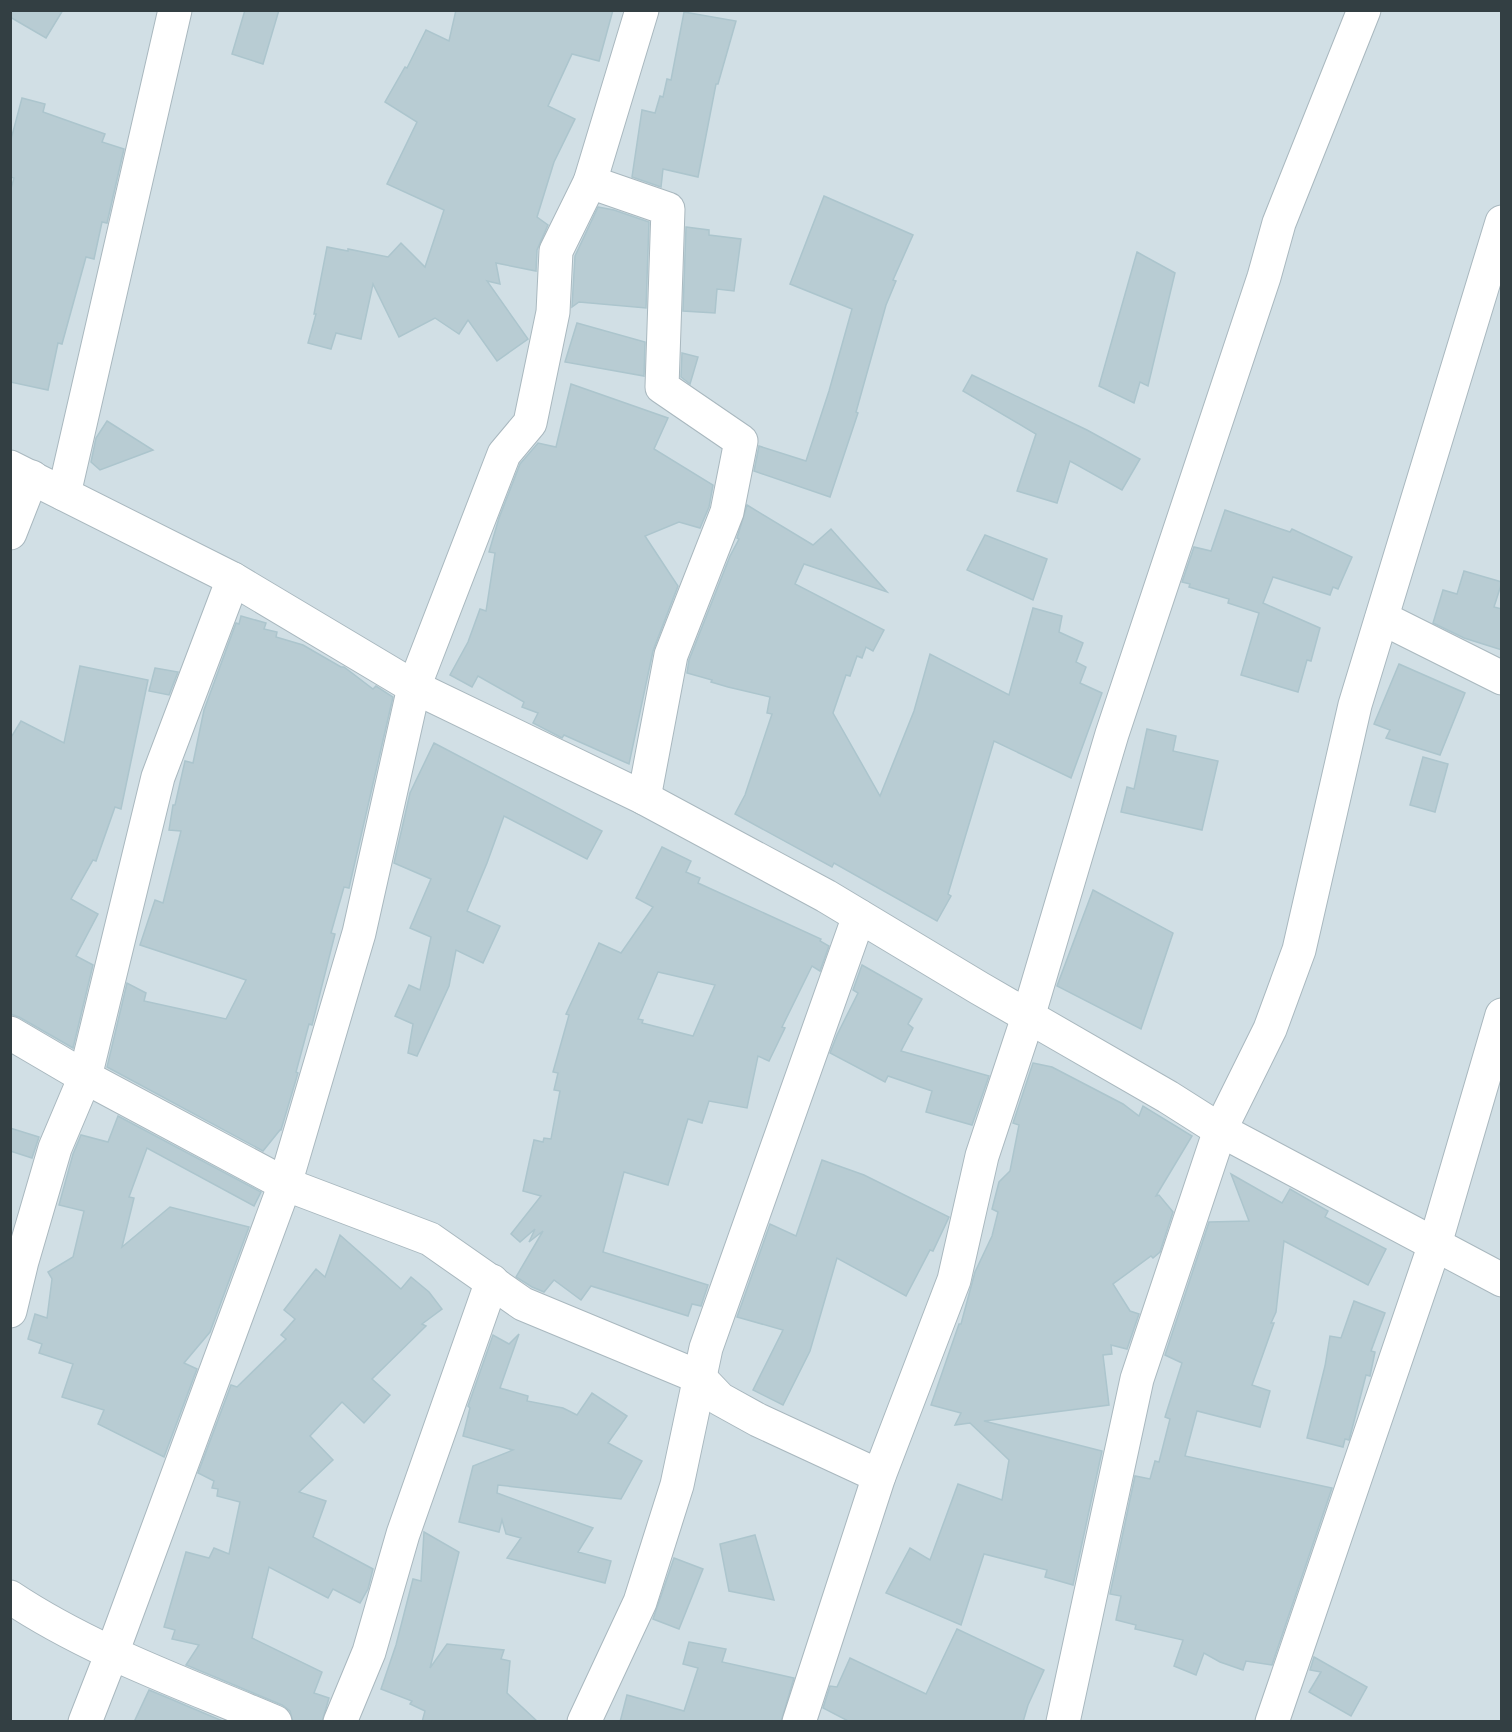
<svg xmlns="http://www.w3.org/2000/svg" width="1512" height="1732" font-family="Raleway,sans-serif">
	<rect width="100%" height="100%" fill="#e3ecf1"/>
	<rect fill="#d1dfe5" x="11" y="11" width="1490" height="1710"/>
	<g fill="#b8ccd3" stroke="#acc5cd" stroke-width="1.5" fill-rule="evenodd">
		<path d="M10,10H63L46,38L10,17Z"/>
		<path d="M245,10H279L263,64L232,54Z"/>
		<path d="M456,10H613L599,61L572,54L548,106L575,119L554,162L537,217L548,225L537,250L536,271L496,263L500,284L487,281L528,339L497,361L468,320L459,334L435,318L399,337L373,284L361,339L336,333L331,349L308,343L316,314H314L327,247L348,251V249L388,257L401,243L425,267L444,210L387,184L417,122L385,102L405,67L407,68L426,30L449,41Z"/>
		<path d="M684,12L736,21L718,84H716L698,177L663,169L661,187L632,177L642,110L655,113L660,96L663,97L667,79L671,80Z"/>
		<path d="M22,98L45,104L43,112L105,134L102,142L124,149L107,223L102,222L94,259L86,257L62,344L58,343L48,390L10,382V192L14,178L10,177V143Z"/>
		<path d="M824,196L913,235L893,280L896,281L886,305L856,412L858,413L830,497L754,471L759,446L806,461L829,391L852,309L790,284Z"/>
		<path d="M598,207L614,210L649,222L646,308L579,302L572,307L575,256Z"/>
		<path d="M686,227L709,230V235L741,239L734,291L717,289L715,313L683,311Z"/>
		<path d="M1137,252L1175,273L1148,386L1140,382L1134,403L1099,386Z"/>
		<path d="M577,323L645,342L644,376L565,362Z"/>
		<path d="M682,353L698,357L690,384L681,377Z"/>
		<path d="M972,375L1087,430L1140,459L1122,490L1070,461L1057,503L1017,491L1036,434L963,391Z"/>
		<path d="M571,384L668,418L654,449L713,485L709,507L700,528L679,522L645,536L678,586L653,651L629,764L564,735L562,738L533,723L538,713L522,707L524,702L478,676L472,687L450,675L468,642L480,609L486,611L495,553L489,552L499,518L520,464L538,443L556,447Z"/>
		<path d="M107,421L153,450L100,470L91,462L96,438Z"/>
		<path d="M747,505L813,545L831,529L887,592L804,564L795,584L884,630L873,651L866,647L862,658L857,656L850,676L846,675L833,713L880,796L914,711L930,654L1009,695L1033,608L1062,616L1059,632L1083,643L1076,662L1086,667L1080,683L1102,693L1071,778L994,741L948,894L951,896L937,921L834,863L832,867L735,814L745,795L772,714L767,713L770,697L728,687L711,682L712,680L687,673L689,660L730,556L739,539L737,538Z"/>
		<path d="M1225,510L1290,532L1292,529L1352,557L1338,589L1333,587L1330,595L1273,577L1263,603L1320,628L1311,661L1307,660L1298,692L1241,675L1259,613L1228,603L1229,599L1189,587L1190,584L1182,582L1194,547L1211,551Z"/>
		<path d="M985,535L1047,559L1033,600L967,570Z"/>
		<path d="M1464,571L1502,582L1494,607L1502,609V650L1464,638L1433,623L1443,590L1457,594Z"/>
		<path d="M241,616L266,623L264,629L277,632L276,637L303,645L341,667H344L373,689L376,686L393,697L349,888L344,887L331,933L335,934L312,1025L309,1024L296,1072L298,1073L281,1130H280L263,1151L107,1067L127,983L146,993L144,1001L226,1019L246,980L140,945L155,900L163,903L181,831L169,830L173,805H175L185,761L193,763L204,710L236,623L239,624Z"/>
		<path d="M1399,664L1465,693L1440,755L1386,738L1390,730L1374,724Z"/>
		<path d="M80,666L148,680L121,809L115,807L96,861L93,860L71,899L98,914L76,956L93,965L73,1048L19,1017L10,1014V739L21,721L64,743Z"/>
		<path d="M155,668L178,672L169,695L149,691Z"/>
		<path d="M1147,729L1176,736L1173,751L1218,761L1202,830L1121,812L1127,787L1134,789Z"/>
		<path d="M434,743L602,831L587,859L504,816L487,863L467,911L500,926L483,963L456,950L449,986L417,1056L408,1053L413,1024L395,1016L409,985L420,990L431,937L410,928L431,879L394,863L410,793Z"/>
		<path d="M1423,757L1448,764L1435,812L1410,805Z"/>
		<path d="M662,847L691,861L686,872L700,878L698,883L821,939L820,941L829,946L820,971L812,966L782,1027L785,1028L769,1061L758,1056L747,1108L709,1101L702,1123L688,1119L668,1185L624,1172L603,1252L708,1285L701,1306L692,1304L688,1316L591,1286L581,1300L554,1280L544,1292L532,1287L516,1277L543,1231L529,1242L535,1229L520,1242L511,1234L541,1196L523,1191L534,1140L543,1142L544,1138L551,1139L560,1091L554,1090L558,1073L553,1072L569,1015L566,1014L599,943L621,953L653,907L636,898ZM658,972L715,985L693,1036L642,1023L643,1020L638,1019Z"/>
		<path d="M1093,890L1173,933L1141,1029L1057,986Z"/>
		<path d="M862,965L922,999L908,1024L913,1028L901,1051L989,1076L972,1125L926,1112L932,1091L888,1076L885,1082L830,1053L837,1035L858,993L853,990Z"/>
		<path d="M1033,1063L1052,1067L1123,1104L1139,1116L1143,1106L1192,1136L1156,1196L1159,1195L1173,1212L1160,1252L1153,1258L1151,1256L1113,1284L1130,1311L1139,1314L1127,1349L1111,1345L1112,1354L1103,1355L1109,1405L984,1421L1102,1451L1073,1585L1045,1577L1047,1570L984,1554L961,1625L886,1593L910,1548L930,1560L958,1484L1002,1500L1009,1460L970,1423L955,1425L961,1413L931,1405L959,1324H961L975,1272L992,1236L998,1212L992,1209L999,1182L1010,1171L1019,1125L1013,1123Z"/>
		<path d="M118,1116L261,1192L254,1206L147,1148L129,1197L134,1198L122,1247L170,1207L249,1227L210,1332L184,1363L197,1369L164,1457L98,1424L104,1410L62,1397L73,1364L39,1353L42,1344L28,1339L35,1314L47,1318L52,1279L48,1272L73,1257L84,1211L59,1205L73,1154L81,1135L108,1142Z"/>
		<path d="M10,1128L39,1137L32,1158L10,1151Z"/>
		<path d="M822,1160L864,1175L949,1217L933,1251L930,1250L906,1296L837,1258L810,1351L783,1405L753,1390L783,1330L737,1317L770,1224L796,1236Z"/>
		<path d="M1231,1174L1282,1203L1290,1189L1328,1211L1325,1217L1386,1249L1368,1285L1284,1241L1276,1312L1271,1323H1274L1252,1385L1270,1391L1260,1427L1197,1411L1185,1456L1332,1488L1272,1665L1246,1661L1243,1670L1220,1662L1204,1653L1196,1675L1174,1666L1183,1640L1135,1629L1136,1625L1116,1620L1121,1596L1110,1594L1135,1476L1150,1479L1155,1461L1159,1462L1170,1419L1165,1417L1182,1363L1165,1355L1209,1222L1249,1221Z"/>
		<path d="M340,1235L401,1289L411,1277L429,1292L442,1309L422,1324L426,1326L372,1379L390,1395L364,1423L342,1402L310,1436L333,1460L299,1492L326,1501L313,1537L373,1569L368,1589L360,1603L333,1589L328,1598L269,1567L252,1638L322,1672L314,1693L329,1698L322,1722H293L290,1711L282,1705L186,1665L199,1645L172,1639L175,1630L164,1627L186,1552L209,1558L214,1548L229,1554L240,1502L217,1496L218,1489L212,1488L214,1481L198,1473L231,1385L237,1387L286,1339L281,1335L295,1319L284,1310L316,1269L325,1277Z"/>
		<path d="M1354,1301L1385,1313L1371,1351L1375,1352L1370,1376L1366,1375L1352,1429L1349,1440L1345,1439L1343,1447L1307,1438L1325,1366L1330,1336L1341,1338Z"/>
		<path d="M519,1334L500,1388L528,1396L527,1401L563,1408L577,1415L592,1393L627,1416L608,1443L642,1461L621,1499L498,1485L497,1493L593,1528L578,1552L611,1561L605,1583L507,1558L521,1538L506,1534L502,1520L499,1532L459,1522L473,1466L513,1450L463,1436L470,1408L468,1406L493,1335L509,1344Z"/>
		<path d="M424,1532L459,1552L430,1668L447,1644L504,1650L501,1659L510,1661L507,1693L538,1722H422L425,1711L410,1704L412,1701L381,1689L396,1645L413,1579L421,1581Z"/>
		<path d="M755,1535L774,1600L729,1591L720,1544Z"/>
		<path d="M674,1558L703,1569L679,1629L653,1619Z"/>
		<path d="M957,1629L1044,1670L1028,1705L1023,1722H850L823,1708L830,1686L837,1687L850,1658L926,1694Z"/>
		<path d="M689,1642L726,1649L722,1662L794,1678L781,1722H620L627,1695L684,1711L698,1668L683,1664Z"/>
		<path d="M1314,1657L1367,1687L1351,1716L1309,1692L1321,1672L1310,1670Z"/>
		<path d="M149,1690L166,1697L225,1722H134Z"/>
	</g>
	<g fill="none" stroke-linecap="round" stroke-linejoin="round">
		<defs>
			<g id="minor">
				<path d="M590,182L668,209L662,387L741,441L727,512L671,655L644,798"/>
				<path d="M10,467L233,579L414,687L644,798L826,896L979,988L1168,1097L1220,1130L1502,1280"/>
				<path d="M64,494L175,10"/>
				<path d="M10,533L32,477"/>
				<path d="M1382,618L1502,678"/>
				<path d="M10,1033L85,1077L285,1184L430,1239L523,1304L699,1377L720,1399L758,1420L879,1476"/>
				<path d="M10,1311L22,1261L55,1148L85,1077L158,777L233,579"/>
				<path d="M10,1597C91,1651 186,1684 275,1722"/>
				<path d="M85,1722L112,1653L285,1184L359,933L414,687L504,454L530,423L553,312L556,251L590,182L642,10"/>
				<path d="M340,1722L369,1652L403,1534L492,1281"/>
				<path d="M584,1722L640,1602L677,1485L706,1348L859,916"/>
				<path d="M799,1722L879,1476L954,1280L982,1156L1028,1017L1112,734L1264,277L1279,223L1364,10"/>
				<path d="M1063,1722L1137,1379L1220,1130L1270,1029L1299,950L1355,705L1502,222"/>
				<path d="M1272,1722L1435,1244L1502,1015"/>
			</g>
		</defs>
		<use href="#minor" stroke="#a9b8bf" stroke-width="35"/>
		<use href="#minor" stroke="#fff" stroke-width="33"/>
	</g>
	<rect width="1512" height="1732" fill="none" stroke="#333f43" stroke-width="24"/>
</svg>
